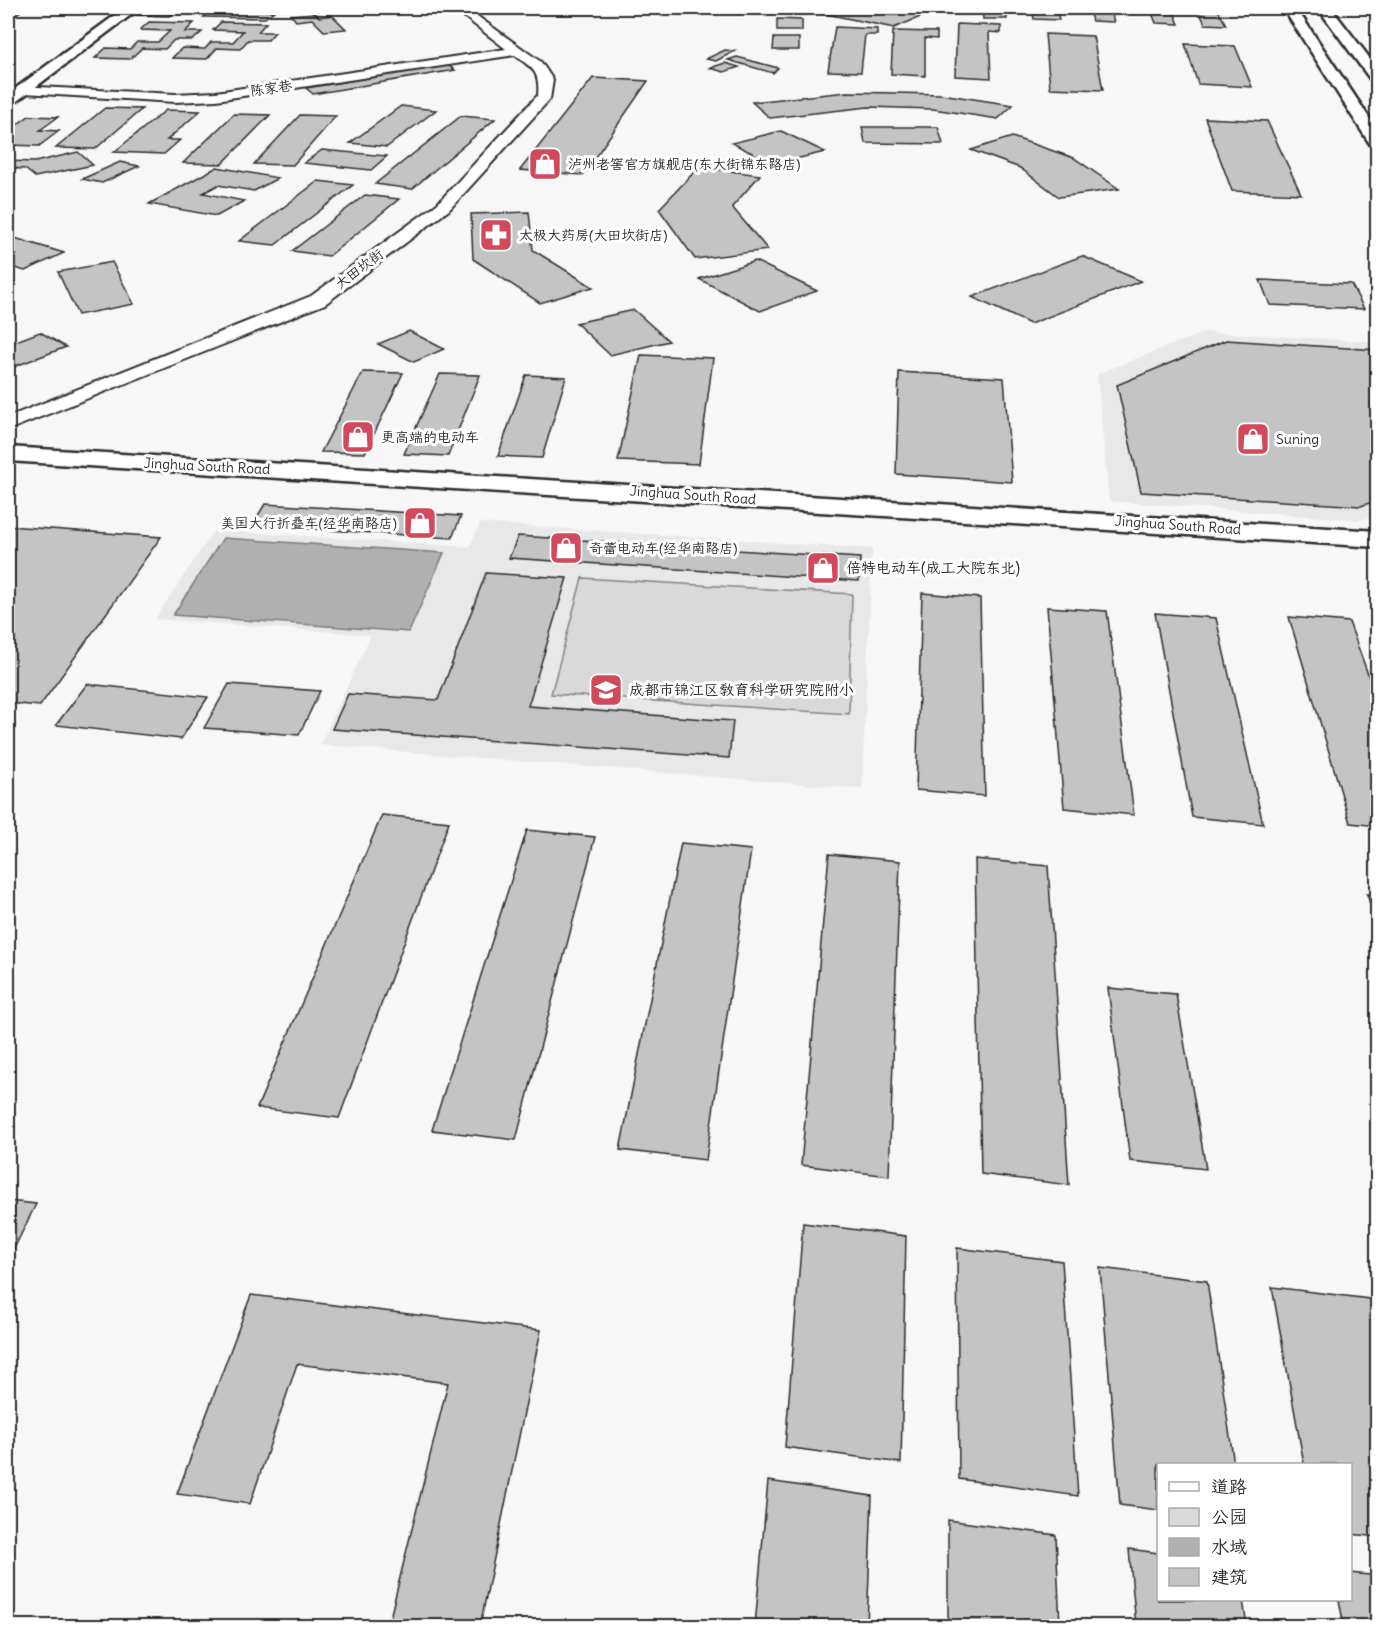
<svg xmlns="http://www.w3.org/2000/svg" width="1385" height="1634" font-family="Delius,'LXGW WenKai TC',sans-serif">
	<rect width="100%" height="100%" fill="#f7f7f7"/>
	<filter id="ink" filterUnits="userSpaceOnUse"><feTurbulence type="fractalNoise" baseFrequency=".0167" numOctaves="2"/><feDisplacementMap in="SourceGraphic" scale="12" xChannelSelector="R" yChannelSelector="G"/><feConvolveMatrix kernelMatrix="1 2 1 2 8 2 1 2 1" color-interpolation-filters="sRGB"/></filter>
	<g filter="url(#ink)">
		<g fill="#e8e8e8">
			<path d="M1205,332L1377,342V516L1361,520L1109,501L1097,374Z"/>
			<path d="M480,523L872,549L862,789L320,745L371,635L155,619L214,530L470,547Z"/>
		</g>
		<path fill="#d9d9d9" stroke="#828282" stroke-width="1.5" d="M582,578L852,594L849,714L551,694Z"/>
		<path fill="#b0b0b0" stroke="#7b7b7b" stroke-width="1.5" d="M223,538L444,553L409,632L173,615Z"/>
		<g fill="#c4c4c4" stroke="#2b2b2b" stroke-width="1.5">
			<path d="M8,8H26L8,19Z"/>
			<path d="M148,8H181L169,16L137,15Z"/>
			<path d="M216,8H248L245,10L274,11L265,18L204,17Z"/>
			<path d="M821,8H848L877,13L891,8H942L894,28L812,11Z"/>
			<path d="M982,8H1006L1007,19H983Z"/>
			<path d="M1032,8H1056L1059,20L1034,19Z"/>
			<path d="M1088,8H1110L1114,22L1092,21Z"/>
			<path d="M1150,8H1172L1179,24L1156,23Z"/>
			<path d="M1198,8H1217L1226,25L1205,24Z"/>
			<path d="M315,13L319,17L332,15L346,29L324,31L312,19L296,21L291,15Z"/>
			<path d="M777,19L802,20V31H777Z"/>
			<path d="M149,22L194,23L185,32H202L193,40H174L165,49L142,48L130,59L95,58L106,48L130,49L137,42H158L170,31L140,30Z"/>
			<path d="M221,22L266,23L258,32H275L268,40H248L240,49L217,48L207,59L172,58L182,48L205,49L211,42H233L243,31L213,30Z"/>
			<path d="M957,24L1001,26V33L989,32L991,78L955,76Z"/>
			<path d="M835,27L877,29V35H865L861,72L828,71Z"/>
			<path d="M893,31L937,32V39L925,38V76L891,74Z"/>
			<path d="M1045,34L1093,36L1103,90L1050,88Z"/>
			<path d="M774,38H799V50H773Z"/>
			<path d="M1185,44L1235,46L1252,87L1198,84Z"/>
			<path d="M725,50L735,51L716,61L706,59Z"/>
			<path d="M737,57L778,68L773,73L728,60Z"/>
			<path d="M725,63L739,67L724,72L710,68Z"/>
			<path d="M447,65L455,70L313,94L306,88Z"/>
			<path d="M593,78L648,81L583,175L520,170Z"/>
			<path d="M847,92L941,94L1013,105L998,119L933,109L868,107L770,118L752,102Z"/>
			<path d="M401,106L436,110L387,147L350,143Z"/>
			<path d="M105,108L142,109L95,149L56,148Z"/>
			<path d="M166,110L200,111L167,140H180L164,154L114,152Z"/>
			<path d="M234,114L270,115L222,164L183,163Z"/>
			<path d="M300,115L336,116L293,165L254,164Z"/>
			<path d="M29,116L58,117L40,130L59,131L39,146L8,145V131Z"/>
			<path d="M461,116L495,119L412,189L375,184Z"/>
			<path d="M1205,118L1267,121L1301,194L1232,191Z"/>
			<path d="M862,127H938L943,144L865,143Z"/>
			<path d="M781,131L825,152L774,164L732,143Z"/>
			<path d="M1012,137L1074,158L1119,189L1059,197L1020,168L971,150Z"/>
			<path d="M322,150L387,156L371,170L304,163Z"/>
			<path d="M78,152L93,165L35,177L25,169L8,168V161L35,162Z"/>
			<path d="M120,162L139,166L102,183L82,179Z"/>
			<path d="M217,167L278,178L254,191L218,185L203,193L244,201L217,216L149,204Z"/>
			<path d="M699,167L760,175L732,207L768,250L695,259L659,209Z"/>
			<path d="M318,181L353,185L275,245L239,241Z"/>
			<path d="M365,195L399,199L329,256L292,251Z"/>
			<path d="M529,212L533,250L593,287L540,303L473,259L471,214Z"/>
			<path d="M8,236L64,253L25,271L8,266Z"/>
			<path d="M1082,256L1141,281L1030,324L972,297Z"/>
			<path d="M755,261L817,291L760,311L699,279Z"/>
			<path d="M112,262L134,304L78,315L58,272Z"/>
			<path d="M1260,280L1351,284L1364,309L1270,305Z"/>
			<path d="M634,310L669,341L610,355L576,323Z"/>
			<path d="M409,331L444,349L414,362L378,344Z"/>
			<path d="M40,332L66,347L8,369V344Z"/>
			<path d="M1226,340L1378,350V500L1361,506L1141,492L1117,385Z"/>
			<path d="M641,355L713,358L699,464L618,461Z"/>
			<path d="M363,372L403,373L365,453L321,452Z"/>
			<path d="M899,372L1004,378L1012,482L896,474Z"/>
			<path d="M440,374L480,375L448,456L404,454Z"/>
			<path d="M526,375L566,377L542,458L498,456Z"/>
			<path d="M265,504L461,516L452,538L252,525Z"/>
			<path d="M8,526L161,537L40,706L8,703Z"/>
			<path d="M518,536L860,558L859,581L509,558Z"/>
			<path d="M486,573L567,578L528,706L733,721L729,758L332,729L348,694L438,700Z"/>
			<path d="M922,593L980,598L985,796L916,790Z"/>
			<path d="M1047,607L1107,611L1134,815L1064,808Z"/>
			<path d="M1155,613L1216,618L1263,824L1192,817Z"/>
			<path d="M1289,617L1349,622L1378,702V826L1350,823Z"/>
			<path d="M87,684L208,697L181,739L56,725Z"/>
			<path d="M229,684L320,691L299,735L204,728Z"/>
			<path d="M382,815L449,822L339,1118L257,1108Z"/>
			<path d="M527,830L595,837L516,1140L432,1130Z"/>
			<path d="M681,843L751,850L706,1160L620,1150Z"/>
			<path d="M829,854L900,861L889,1176L801,1165Z"/>
			<path d="M975,859L1048,866L1069,1185L981,1174Z"/>
			<path d="M1367,894L1378,895V930Z"/>
			<path d="M1108,988L1176,994L1206,1169L1130,1161Z"/>
			<path d="M8,1201L36,1204L8,1261Z"/>
			<path d="M803,1223L906,1236L901,1463L785,1447Z"/>
			<path d="M957,1248L1062,1261L1078,1496L959,1479Z"/>
			<path d="M1100,1268L1207,1281L1234,1464H1158V1510L1120,1505Z"/>
			<path d="M1272,1287L1378,1300V1537L1350,1534V1464H1304Z"/>
			<path d="M251,1295L541,1330L480,1626H388L448,1383L297,1364L250,1504L177,1494Z"/>
			<path d="M768,1481L872,1496L867,1626H755Z"/>
			<path d="M948,1520L1056,1535L1060,1626H948Z"/>
			<path d="M1129,1549L1158,1553V1600H1243L1247,1626H1136Z"/>
			<path d="M1350,1573L1378,1576V1626H1344L1339,1600H1350Z"/>
		</g>
		<g fill="none" stroke-linecap="round" stroke-linejoin="round">
			<defs>
				<path id="street" d="M453,8H466L541,62L553,80L550,99L449,210L325,304L8,430V417L311,296L437,204L538,95C540,71 533,69 515,55L216,100L175,102L24,93L17,89L19,86L175,94L216,92L506,49Z"/>
				<path id="secondary" d="M8,447L1378,531V547L8,461Z"/>
				<g id="primary">
					<path d="M125,8H140L13,104L8,105V94Z"/>
					<path d="M1283,8H1296L1378,131V149L1370,144Z"/>
					<path d="M1318,8H1331L1378,69V84L1373,83Z"/>
				</g>
			</defs>
			<use href="#street" stroke="#2b2b2b" stroke-width="4"/>
			<use href="#secondary" stroke="#2b2b2b" stroke-width="5"/>
			<use href="#primary" stroke="#2b2b2b" stroke-width="5"/>
			<use href="#street" fill="#fff" fill-rule="evenodd"/>
			<use href="#secondary" fill="#fff" fill-rule="evenodd"/>
			<use href="#primary" fill="#fff" fill-rule="evenodd"/>
		</g>
	</g>
	<defs>
		<symbol id="shop-square" viewBox="-11 -11 22 22"><rect x="-9" y="-9" width="18" height="18" rx="4" fill="#d1495b" stroke="#fff"/><path d="M-5-2.5h2.3a2.7 3.5 0 0 1 5.4 0H5L5.5 6h-11ZM-1.5-2.5h3a1.5 2.3 0 0 0-3 0Z" fill="#fff"/></symbol>
		<symbol id="pharmacy-square" viewBox="-11 -11 22 22"><rect x="-9" y="-9" width="18" height="18" rx="4" fill="#d1495b" stroke="#fff"/><path d="M-2-6h4v4h4v4h-4v4h-4v-4h-4v-4h4Z" fill="#fff"/></symbol>
		<symbol id="school-square" viewBox="-11 -11 22 22"><rect x="-9" y="-9" width="18" height="18" rx="4" fill="#d1495b" stroke="#fff"/><path d="M0-5L7-2L0 1L-7-2ZM-4 1L0 2.5L4 1V4Q0 6-4 4Z" fill="#fff"/></symbol>
	</defs>
	<g fill-rule="evenodd">
		<use href="#shop-square" x="526" y="145" width="38" height="38"/>
		<use href="#pharmacy-square" x="477" y="216" width="38" height="38"/>
		<use href="#shop-square" x="339" y="418" width="38" height="38"/>
		<use href="#shop-square" x="1234" y="420" width="38" height="38"/>
		<use href="#shop-square" x="401" y="504" width="38" height="38"/>
		<use href="#shop-square" x="547" y="529" width="38" height="38"/>
		<use href="#shop-square" x="804" y="549" width="38" height="38"/>
		<use href="#school-square" x="587" y="671" width="38" height="38"/>
	</g>
	<g text-anchor="middle" stroke-width="6" stroke-linejoin="round" paint-order="stroke">
		<g font-size="14" fill="#2b2b2b" stroke="#fff">
			<text transform="translate(271 88) rotate(-8)" y="5">陈家巷</text>
			<text transform="translate(359 269) rotate(-37)" y="5">大田坎街</text>
			<text transform="translate(207 466) rotate(3)" y="5">Jinghua South Road</text>
			<text transform="translate(693 495) rotate(4)" y="5">Jinghua South Road</text>
			<text transform="translate(1178 525) rotate(4)" y="5">Jinghua South Road</text>
		</g>
		<g font-size="14" fill="#2b2b2b" stroke="#fff" text-anchor="start">
			<text x="568" y="169">泸州老窖官方旗舰店(东大街锦东路店)</text>
			<text x="519" y="240">太极大药房(大田坎街店)</text>
			<text x="381" y="442">更高端的电动车</text>
			<text x="1276" y="444">Suning</text>
			<text x="397" y="528" text-anchor="end">美国大行折叠车(经华南路店)</text>
			<text x="589" y="553">奇蕾电动车(经华南路店)</text>
		</g>
		<g font-size="15" fill="#2b2b2b" stroke="#fff" text-anchor="start">
			<text x="846" y="573">倍特电动车(成工大院东北)</text>
			<text x="629" y="695">成都市锦江区教育科学研究院附小</text>
		</g>
	</g>
	<rect width="1385" height="1634" fill="none" stroke="#fff" stroke-width="30"/>
	<rect x="15" y="15" width="1355" height="1604" fill="none" stroke="#2b2b2b" stroke-width="2" filter="url(#ink)"/>
	<rect x="1157" y="1463" width="195" height="138" fill="#ffffff" stroke="#aaaaaa" stroke-width="1.5"/>
	<rect x="1169" y="1482" width="30" height="9" fill="#ffffff" stroke="#aaaaaa" stroke-width="1.5"/>
	<text x="1211" y="1493" font-size="18" fill="#2b2b2b">道路</text>
	<rect x="1169" y="1508" width="30" height="18" fill="#d9d9d9" stroke="#aaaaaa" stroke-width="1.5"/>
	<text x="1211" y="1523" font-size="18" fill="#2b2b2b">公园</text>
	<rect x="1169" y="1538" width="30" height="18" fill="#b0b0b0" stroke="#aaaaaa" stroke-width="1.5"/>
	<text x="1211" y="1553" font-size="18" fill="#2b2b2b">水域</text>
	<rect x="1169" y="1568" width="30" height="18" fill="#c4c4c4" stroke="#aaaaaa" stroke-width="1.5"/>
	<text x="1211" y="1583" font-size="18" fill="#2b2b2b">建筑</text>
</svg>
